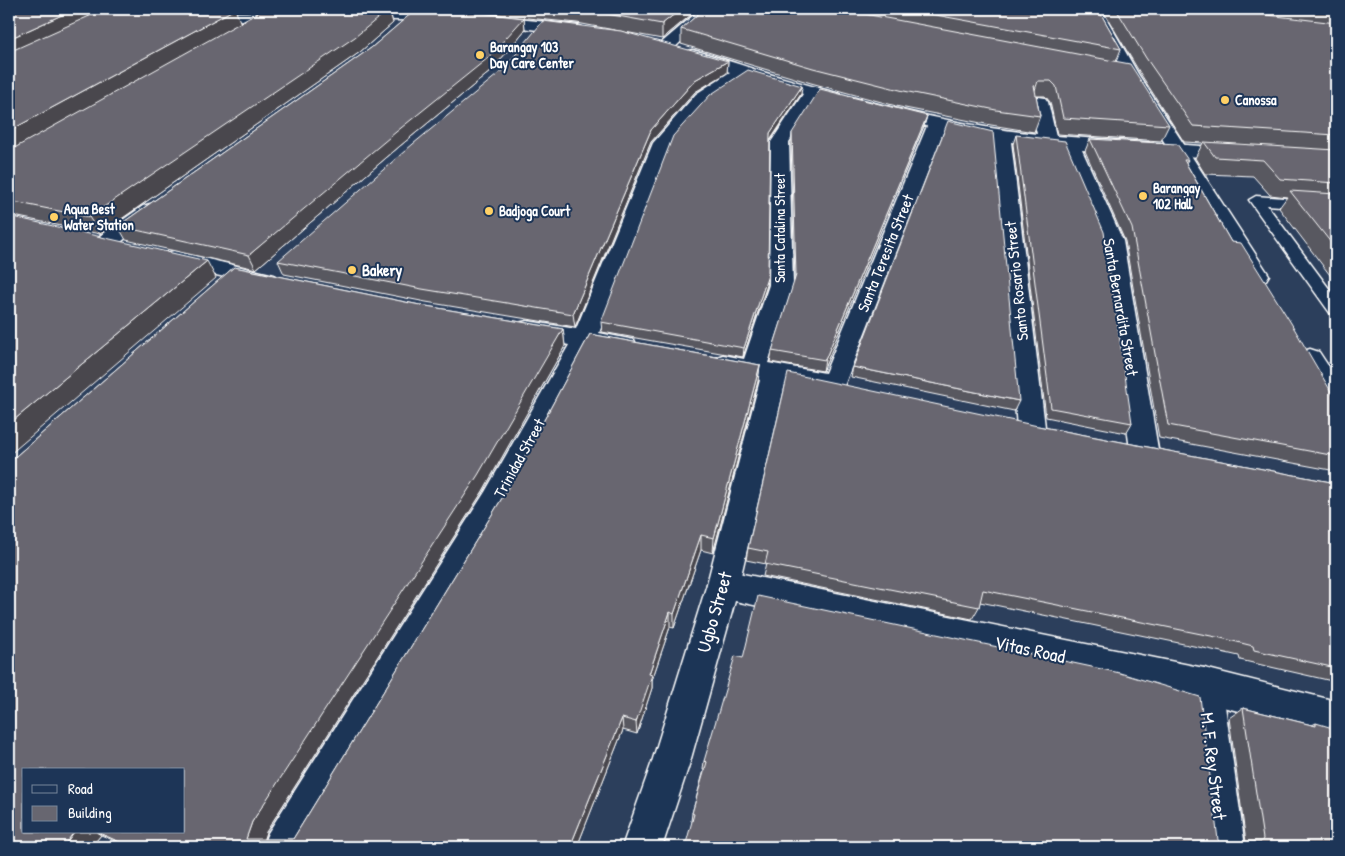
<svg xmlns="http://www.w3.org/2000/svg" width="1345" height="856" font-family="'Patrick Hand',sans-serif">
	<rect width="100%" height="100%" fill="#2c3f5c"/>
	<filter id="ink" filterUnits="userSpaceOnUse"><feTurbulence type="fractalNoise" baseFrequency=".02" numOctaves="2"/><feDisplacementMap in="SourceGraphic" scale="10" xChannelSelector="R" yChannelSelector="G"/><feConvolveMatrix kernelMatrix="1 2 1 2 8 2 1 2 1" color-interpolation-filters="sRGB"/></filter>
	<g filter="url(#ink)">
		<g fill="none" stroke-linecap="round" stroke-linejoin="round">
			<defs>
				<path id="lane" d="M1256,196L1336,202V210L1267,205L1336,298V314L1330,313L1249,200Z"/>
				<g id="street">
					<path d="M67,9H90L109,14H137L139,17L137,20C114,26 92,18 69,12Z"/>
					<path d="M701,9H716L672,50H660L658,47L660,44Z"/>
					<path d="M287,12L292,13L294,16L292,19L200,21L195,20L193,17L195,14L200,13Z"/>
					<path d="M353,12L445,13L450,14L452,17L450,20L445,21L348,19L346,16L348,13Z"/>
					<path d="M488,16L577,25L582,27L585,30L582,33L577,35L483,23L481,20L483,17Z"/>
					<path d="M692,50C720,57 748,68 776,76C861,100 948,125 1037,134L1030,102L1033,98L1039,97L1045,98L1048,102L1056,136L1244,149L1247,153L1244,157L1237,159L1082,150L1123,241L1158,449L1154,457L1144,460L1134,457L1130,449L1101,241L1063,148L1011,142L1045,427L1041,434L1031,437L1021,434L1017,427L992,139L944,130L842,391L833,393L785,384L739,584L734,594L723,598L712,594L707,584L760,380L714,370L710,364L714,358L723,355L744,359L769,285L771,142L803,94L746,77L708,102L671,144L599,333L634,340L637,346L634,352L625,355L591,349L507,510L305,847H262L268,833L485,492L569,345L518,335L515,329L518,323L527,321L576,329L653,143L696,94L730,72L686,58L684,55L686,52ZM818,98L927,126L825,373L768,363L793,285L789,142Z"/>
					<path d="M150,204L157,206L160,210L157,214L113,248L105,250L97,248L94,243L97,238L143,206Z"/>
					<path d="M174,251L274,275L277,280L274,285L266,287L166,263L163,258L166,253Z"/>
					<path d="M1204,668L1217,673L1222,685L1245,847H1205L1186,685L1191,673Z"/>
				</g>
				<g id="secondary">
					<path d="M1087,9H1101L1138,74L1269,275L1266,280L1258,282L1250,280L1247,275L1122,74Z"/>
					<path d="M1310,349L1319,352L1336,378V409L1327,406L1297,358L1301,352Z"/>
					<path d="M723,570L1204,668L1336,701V737L1204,702L735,601L690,762L662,847H622L652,762L707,584L712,574Z"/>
				</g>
			</defs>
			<use href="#lane" stroke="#fff" stroke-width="3"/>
			<use href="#street" stroke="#fff" stroke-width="3"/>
			<use href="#secondary" stroke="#fff" stroke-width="3"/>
			<use href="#lane" fill="#1d3557" fill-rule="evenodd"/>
			<use href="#street" fill="#1d3557" fill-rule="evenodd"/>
			<use href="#secondary" fill="#1d3557" fill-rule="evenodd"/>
		</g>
		<g fill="#595860" stroke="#fff" fill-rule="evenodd">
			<path d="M9,9H85L89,17L104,10L97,9H698L662,39L577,23L488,14L524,18L525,30L491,71L400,146L256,269L126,240L118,226L371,48L413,12L390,11L393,23L360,52L100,234L9,215ZM262,10L240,22L235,11Z"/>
			<path d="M704,9H1098L1121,49L1116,62L1169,125L1161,141L1057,134L1050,102L1045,96H1036L1040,116L1034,132L991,125L900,107L811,83L681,44V29Z"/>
			<path d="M1102,9H1336V283L1279,208L1287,197L1270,195L1253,176L1205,174L1195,158L1203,143L1184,142L1140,73Z"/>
			<path d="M728,61L727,73L695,92L651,142L575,327L426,302L284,274L278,261Z"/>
			<path d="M802,86L801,94L770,141L768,275L767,285L743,357L602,332L601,322Z"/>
			<path d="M927,116L924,126L823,371L770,362L772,351L795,280L791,143L792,133Z"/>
			<path d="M1016,135L1132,423L1126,433L1046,417L1013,144Z"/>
			<path d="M1090,139L1188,160L1186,163L1231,242L1336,400V471L1159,438L1125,241L1085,151Z"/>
			<path d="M234,267L420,305L563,329L565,346L483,491L266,832L264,839H293L504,495L590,334L760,365L758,381L713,553L701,550L674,628L670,627L652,680V688L637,734L623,730L577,847H129L101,835L91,847H9V462ZM24,770H184V832H24Z"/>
			<path d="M853,367L1019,401L1014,411L851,377Z"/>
			<path d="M1038,426L1336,483V695L1332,681L1240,660L1239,656L1208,649L980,602L979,607L972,619L763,576L766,564L746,560L748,548Z"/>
			<path d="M1243,708L1312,725L1316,723L1336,847L691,821L692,813L704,770H703L704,761L1218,840L1220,842H1246L1229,718Z"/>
		</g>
		<g fill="#48474e" stroke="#fff">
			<path d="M75,9H85L91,20L9,58V39Z"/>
			<path d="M235,9L241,24L9,153V131Z"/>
			<path d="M389,9L393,23L360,52L100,234L89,217Z"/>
			<path d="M681,9H698L662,39V24Z"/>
			<path d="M524,18L525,30L491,71L400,146L256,269L249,255Z"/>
			<path d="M728,61L727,73L695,92L651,142L575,327L573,314L651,130L695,80Z"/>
			<path d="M1038,81L1033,96L1034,85Z"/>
			<path d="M802,86L801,94L769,142L770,133Z"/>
			<path d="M927,116L924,126L823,371L825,360Z"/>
			<path d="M207,261L216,278L9,455V424Z"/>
			<path d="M768,275L767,285L743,357L744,348Z"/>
			<path d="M563,329L565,346L483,491L266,832L261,847L246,839L252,822Z"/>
			<path d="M760,365L758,381L713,553L714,538Z"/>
			<path d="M701,535V550L674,628V614Z"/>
			<path d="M670,612V627L652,680V688L637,734L636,722L649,674Z"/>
			<path d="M622,718L623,730L577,847H570Z"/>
			<path d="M74,832H96L101,835L91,847H63Z"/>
		</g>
		<g fill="#676670" stroke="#fff">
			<path d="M9,9H75L9,39Z"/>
			<path d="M105,9H235L9,131V52Z"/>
			<path d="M265,9H389L355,37L89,217L9,201V151Z"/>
			<path d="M579,9H681L662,24Z"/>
			<path d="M704,9H838L1130,64L1169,125L1063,118L1056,86L1051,81H1038L1034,85L1040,116L996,110L904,91L813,68L681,29Z"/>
			<path d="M903,9H1098L1121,49Z"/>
			<path d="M1116,9H1216L1336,23V135L1193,126L1146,58Z"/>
			<path d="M414,11L481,13L524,18L488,58L396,132L249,255L118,226L371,48Z"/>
			<path d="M543,21L621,31L728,61L695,80L651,130L573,314L422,289L278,261L413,144L503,70Z"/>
			<path d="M748,70L802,86L770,133L768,275L744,348L601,322L673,136L710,95Z"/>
			<path d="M820,89L927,116L825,360L772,351L796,275L792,133Z"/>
			<path d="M948,121L993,132L1019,401L853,367Z"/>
			<path d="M1016,135L1065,141L1104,232L1132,423L1051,408Z"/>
			<path d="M1090,139L1177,144L1188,160H1184L1231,242L1241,243L1291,323L1336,400V456L1168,425L1132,228Z"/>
			<path d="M1204,142L1336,150V183L1280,179L1263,160L1215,157Z"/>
			<path d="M1290,191L1336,194V249Z"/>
			<path d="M9,216L207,261L9,424Z"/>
			<path d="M234,267L420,305L563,329L478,475L252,822L246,839H293L504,495L590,334L760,365L714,538L701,535L674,614L670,612L649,674L652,675L636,722L622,718L570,847H131L97,832H184V770H24V832H74L63,847H9V462Z"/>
			<path d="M788,373L1038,426L1336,483V668L1254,650L1253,646L1221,638L983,590L979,607L765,564L768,552L748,548Z"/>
			<path d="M758,596L1120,673L1200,697L1218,840L1220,842H1261L1263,839L1243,708L1316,726V723L1336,729V847H685L694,814L692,813L707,762L704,761L735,656L743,658Z"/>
		</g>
	</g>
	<g fill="#ffd166" stroke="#1d3557" stroke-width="2">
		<circle cx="480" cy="55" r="5"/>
		<circle cx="1225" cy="100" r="5"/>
		<circle cx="1143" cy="196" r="5"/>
		<circle cx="489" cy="211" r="5"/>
		<circle cx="54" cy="217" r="5"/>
		<circle cx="352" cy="270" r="5"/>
	</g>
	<g text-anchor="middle" stroke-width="4" stroke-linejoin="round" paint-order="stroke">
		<g font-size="14" font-weight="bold" fill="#fff" stroke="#1d3557" text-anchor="start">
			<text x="490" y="52">Barangay 103<tspan x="490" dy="16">Day Care Center</tspan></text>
			<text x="1235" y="105">Canossa</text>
			<text x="1153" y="193">Barangay<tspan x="1153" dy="16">102 Hall</tspan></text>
			<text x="64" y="214">Aqua Best<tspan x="64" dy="16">Water Station</tspan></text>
			<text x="499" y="216">Badjoga Court</text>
		</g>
		<g font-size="14" fill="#fff" stroke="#1d3557">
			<text transform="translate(780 228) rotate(-90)" y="5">Santa Catalina Street</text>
		</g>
		<g font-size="16" fill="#fff" stroke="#1d3557">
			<text transform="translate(885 253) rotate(-68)" y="6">Santa Teresita Street</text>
			<text transform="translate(1016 281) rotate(-96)" y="6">Santo Rosario Street</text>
			<text transform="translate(1121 307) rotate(80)" y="6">Santa Bernardita Street</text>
			<text transform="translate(519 458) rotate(-61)" y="6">Trinidad Street</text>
		</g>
		<g font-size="16" font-weight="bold" fill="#fff" stroke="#1d3557" text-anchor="start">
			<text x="362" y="276">Bakery</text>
		</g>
		<g font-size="19" fill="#fff" stroke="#1d3557">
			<text transform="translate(714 612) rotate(-74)" y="7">Ugbo Street</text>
			<text transform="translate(1030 649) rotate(12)" y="7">Vitas Road</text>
			<text transform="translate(1214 766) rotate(83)" y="7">M. F. Rey Street</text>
		</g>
	</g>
	<rect width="1345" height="856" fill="none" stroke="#1d3557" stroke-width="30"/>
	<rect x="15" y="15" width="1315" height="826" fill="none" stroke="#fff" stroke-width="2" filter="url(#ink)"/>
	<rect x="22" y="768" width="162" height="65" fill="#1d3557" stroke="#77869a"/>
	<rect x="32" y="785" width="25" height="8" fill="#1d3557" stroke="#77869a"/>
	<text x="68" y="794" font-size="15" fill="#ffffff">Road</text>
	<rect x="32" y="806" width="25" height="15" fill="#676670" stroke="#77869a"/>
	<text x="68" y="818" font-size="15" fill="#ffffff">Building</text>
</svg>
